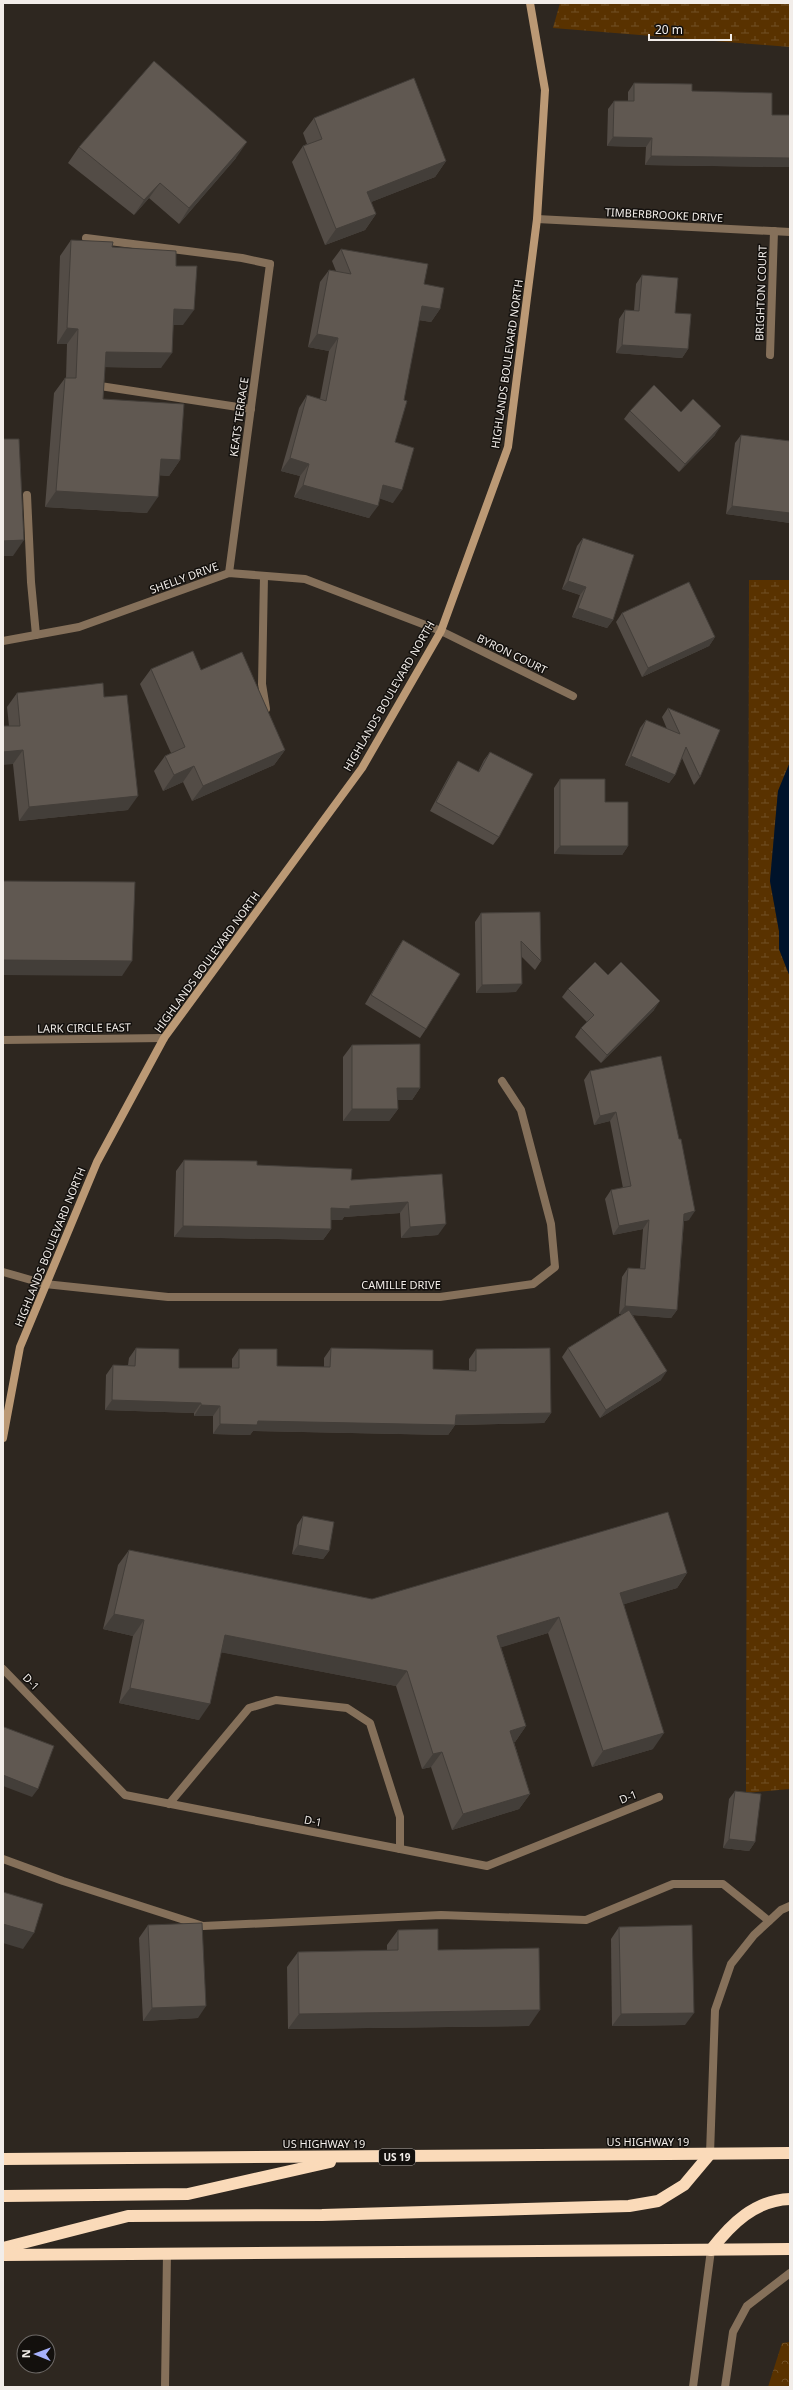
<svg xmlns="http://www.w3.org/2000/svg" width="793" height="2390" font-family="'Noto Sans',sans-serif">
	<defs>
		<pattern id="forest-crowns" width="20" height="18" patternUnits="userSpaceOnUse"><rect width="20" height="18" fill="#593200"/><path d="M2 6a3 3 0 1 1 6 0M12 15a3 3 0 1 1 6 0" fill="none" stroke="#715025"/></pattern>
		<pattern id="wetland-marsh" width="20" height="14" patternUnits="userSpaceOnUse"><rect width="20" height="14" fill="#593200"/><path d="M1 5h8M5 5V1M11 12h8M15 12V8" fill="none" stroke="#715025"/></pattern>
	</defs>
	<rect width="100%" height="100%" fill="#2e2720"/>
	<path fill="url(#forest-crowns)" d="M790,2342V2387H768L782,2343Z"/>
	<g fill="url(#wetland-marsh)">
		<path d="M560,3H790V47L553,28Z"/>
		<path d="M749,580H790V762L778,791L770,881L779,931V949L790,977V1789L746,1793Z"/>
	</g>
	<path fill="#00132a" d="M790,762V977L779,949V931L770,881L778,791Z"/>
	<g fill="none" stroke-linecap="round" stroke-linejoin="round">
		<g stroke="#85705a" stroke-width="8">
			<path d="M86,238L242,258L270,264"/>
			<path d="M100,386L251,409"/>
			<path d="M27,495L31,582L36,635"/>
			<path d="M264,576L262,684L266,709"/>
			<path d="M169,1804L249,1708L276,1700L347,1708L370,1723L400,1817V1849"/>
			<path d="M3,1859L63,1881L203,1926L441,1915L586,1920L673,1884H723L769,1921"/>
			<path d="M165,2387L167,2254"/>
		</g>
		<g stroke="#85705a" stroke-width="8">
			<path d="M537,219L790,232"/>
			<path d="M770,355L774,231"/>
			<path d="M229,573L270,264"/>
			<path d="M3,641L79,627L229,573L305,579L441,631L573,696"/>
			<path d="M3,1040L164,1038"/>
			<path d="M3,1272L45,1284L168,1297H440L533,1284L555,1267L551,1224L521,1110L502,1081"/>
			<path d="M3,1669L125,1795L487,1866L659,1797"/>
			<path d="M710,2154L715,2010L731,1964L754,1935L781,1910L790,1906"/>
			<path d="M693,2387L711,2250"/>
			<path d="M725,2387L733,2332L747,2306L790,2273"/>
		</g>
		<path stroke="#bb9975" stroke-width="8" d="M3,1438L20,1347L97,1162L164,1038L362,768L441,631L508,447L537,219L545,90L530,3"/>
		<g stroke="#fadab9" stroke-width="12">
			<path d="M3,2159L790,2153"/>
			<path d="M3,2196L188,2194L330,2162"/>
			<path d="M3,2248L128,2216L322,2215L629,2206L658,2201L684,2185L710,2154"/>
			<path d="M711,2250C731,2224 755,2200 790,2199"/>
			<path d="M3,2255L790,2249"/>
		</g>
	</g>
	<g fill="#534c46">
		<path d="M634,83L692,91L772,115H790V167L645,165L646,147L607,146L608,109L614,101H628V92Z"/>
		<path d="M314,118L446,161L435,177L371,202L376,214L365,230L325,245L292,162L303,146L307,144L303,133Z"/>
		<path d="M79,147L236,158L179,224L149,198L134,215L68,163Z"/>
		<path d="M71,240L112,247L176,266L183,325H173L161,368L105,367L103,399L180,460L169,476L160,475L147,513L45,507L54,393L65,378H66L67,344H57L60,256Z"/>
		<path d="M341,249L424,284L440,309L431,322L419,320L395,442L393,503L380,498L369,518L294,497L300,476L281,471L299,408L307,395L320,399L329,351L308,347L320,282L329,270L336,271L332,261Z"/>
		<path d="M642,275L675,313L688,349L682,358L616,353L619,319L625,310L634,311L636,284Z"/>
		<path d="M630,411L715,435L679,472L624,419Z"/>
		<path d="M741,435L790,441V523L726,514L735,443Z"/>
		<path d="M583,538L613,620L607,628L572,617L580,595L562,589L577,546Z"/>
		<path d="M622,613L715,637L709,646L642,677L616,622Z"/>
		<path d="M151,669L201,670L285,750L274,765L192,801L183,782L163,791L154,771L165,756L171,753L140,684Z"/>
		<path d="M17,693L104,697L128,810L19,821L7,707Z"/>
		<path d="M668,708L700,777L694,785L682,758L675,775L669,783L625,765L640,728L646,720L667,729L662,717Z"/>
		<path d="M490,752L499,837L493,845L430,811L452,770L458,761L478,772L484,760Z"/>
		<path d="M560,779L605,802L628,846L622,855L554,854V788Z"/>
		<path d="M540,912L541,961L535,970L521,956L516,992L476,993L475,922L481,913Z"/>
		<path d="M403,940L426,1029L420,1038L365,1004L397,949Z"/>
		<path d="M568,989L654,1010L601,1063L575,1037L581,1028L587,1022L562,997Z"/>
		<path d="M352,1045L420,1088L412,1100H398V1109L389,1121H343V1057Z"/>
		<path d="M590,1071L689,1220L684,1221L677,1310L671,1318L633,1315L661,1380L600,1418L562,1357L568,1348L622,1314H619L622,1277L628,1268L640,1269L643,1229L613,1235L605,1199L611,1190L623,1188L610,1121L594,1125L584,1080Z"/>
		<path d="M184,1160L257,1165L351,1180L442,1174L438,1235L401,1238L400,1213L344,1217L342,1220H331V1229L323,1240L174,1237L176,1171Z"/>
		<path d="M136,1348L179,1368H232V1359L239,1349L277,1366L324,1367V1358L331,1348L433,1369L469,1370V1359L476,1349L551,1413L544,1423L455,1425L448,1435L253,1431L250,1435L213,1434V1416H194V1413L105,1410L106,1375L113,1365H128L129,1358Z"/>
		<path d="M303,1516L329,1551L323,1559L292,1554L297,1525Z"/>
		<path d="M129,1550L372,1599L687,1573L677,1588L624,1604L653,1749L592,1767L548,1633L501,1647L526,1726L515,1742H514L530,1794L519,1809L452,1830L431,1767L422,1769L396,1686L221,1652L199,1720L119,1703L133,1636L103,1629L118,1565Z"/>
		<path d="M735,1791L755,1842L749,1851L723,1848L729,1799Z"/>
		<path d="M148,1925L198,2018L143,2021L139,1938Z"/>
		<path d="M619,1927L685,2025L612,2026L611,1939Z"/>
		<path d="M398,1930L438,1950L529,2026L288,2029L287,1967L298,1952L387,1950V1945Z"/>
	</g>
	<g fill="#433e39">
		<path d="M613,137L652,138L646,147L607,146Z"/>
		<path d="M247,142L236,158L179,224L189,208Z"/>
		<path d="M651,156L790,158V167L645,165Z"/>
		<path d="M446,161L435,177L356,208L367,192Z"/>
		<path d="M160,183L149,198L134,215L144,200Z"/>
		<path d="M376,214L365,230L325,245L336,229Z"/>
		<path d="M422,306L440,309L431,322L413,319Z"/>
		<path d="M174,309L194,310L183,325H164Z"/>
		<path d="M67,328L78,329L67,344H57Z"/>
		<path d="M317,334L338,338L329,351L308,347Z"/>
		<path d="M622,345L688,349L682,358L616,353Z"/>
		<path d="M106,352L172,353L161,368L95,367Z"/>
		<path d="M721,426L715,435L679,472L685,464Z"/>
		<path d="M290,458L309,464L300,476L281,471Z"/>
		<path d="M161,459L180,460L169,476L150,475Z"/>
		<path d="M303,485L378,506L369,518L294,497Z"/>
		<path d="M383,485L402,490L393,503L375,497Z"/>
		<path d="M56,491L158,497L147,513L45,507Z"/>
		<path d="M732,506L790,513V523L726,514Z"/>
		<path d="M24,540L13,556H3V541Z"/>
		<path d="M568,581L586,587L580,595L562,589Z"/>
		<path d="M578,608L613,620L607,628L572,617Z"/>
		<path d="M715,637L709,646L642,677L648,668Z"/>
		<path d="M23,750L13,764L3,765V752Z"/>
		<path d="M285,750L274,765L192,801L203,786Z"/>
		<path d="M631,756L675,775L669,783L625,765Z"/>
		<path d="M194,766L183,782L163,791L174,775Z"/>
		<path d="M138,796L128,810L19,821L29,807Z"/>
		<path d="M560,846H628L622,855L554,854Z"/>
		<path d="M3,960L132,961L122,976L3,975Z"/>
		<path d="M522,984L516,992L476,993L482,985Z"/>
		<path d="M660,1001L654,1010L601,1063L607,1055Z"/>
		<path d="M397,1088H420L412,1100H389Z"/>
		<path d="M352,1109H398L389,1121H343Z"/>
		<path d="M616,1112L610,1121L594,1125L600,1116Z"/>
		<path d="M408,1202L400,1213L344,1217L342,1220H323L331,1208L350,1206Z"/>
		<path d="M695,1211L689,1220L678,1222L684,1214Z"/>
		<path d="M649,1220L643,1229L613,1235L619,1226Z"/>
		<path d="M446,1224L438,1235L401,1238L410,1227Z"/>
		<path d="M183,1226L331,1229L323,1240L174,1237Z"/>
		<path d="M625,1306L677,1310L671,1318L619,1314Z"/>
		<path d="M667,1371L661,1380L600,1418L606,1410Z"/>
		<path d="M112,1400L201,1403L194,1413L105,1410Z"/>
		<path d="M201,1405L220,1406L213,1416H194Z"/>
		<path d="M551,1413L544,1423L455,1425L448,1435L253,1431L250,1435L213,1434L220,1424L258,1421Z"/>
		<path d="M298,1545L329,1551L323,1559L292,1554Z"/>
		<path d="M687,1573L677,1588L609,1609L620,1593Z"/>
		<path d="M114,1614L144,1620L133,1636L103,1629Z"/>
		<path d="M559,1617L548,1633L486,1652L497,1636Z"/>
		<path d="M225,1635L407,1671L396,1686L214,1651Z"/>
		<path d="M130,1688L210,1704L199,1720L119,1703Z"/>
		<path d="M526,1726L515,1742L499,1747L510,1731Z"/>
		<path d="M664,1733L653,1749L592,1767L603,1751Z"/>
		<path d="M442,1752L431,1767L422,1769L433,1754Z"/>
		<path d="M3,1775L38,1789L32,1797L3,1786Z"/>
		<path d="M530,1794L519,1809L452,1830L463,1814Z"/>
		<path d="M729,1839L755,1842L749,1851L723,1848Z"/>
		<path d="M3,1924L34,1933L23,1949L3,1943Z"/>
		<path d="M206,2006L198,2018L143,2021L152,2008Z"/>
		<path d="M540,2010L529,2026L288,2029L299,2014Z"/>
		<path d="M694,2013L685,2025L612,2026L621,2014Z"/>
	</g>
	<g fill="#605851" stroke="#433e39">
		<path d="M154,61L247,142L189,208L160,183L144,200L79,147Z"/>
		<path d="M414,78L446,161L367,192L376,214L336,229L303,146L322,139L314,118Z"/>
		<path d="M634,83L692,84V91L772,93V115H790V158L651,156L652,138L613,137L614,101H634Z"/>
		<path d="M71,240L113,242L112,247L176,251V266H197L194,310L174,309L172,353L106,352L103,399L184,404L180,460L161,459L158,497L56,491L65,378H76L78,329L67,328Z"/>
		<path d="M341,249L428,264L424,284L444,288L440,309L422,306L404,400L407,401L395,442L414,448L402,490L383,485L378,506L303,485L309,464L290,458L307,395L326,401L338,338L317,334L329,270L351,274Z"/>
		<path d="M642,275L678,278L675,313L691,314L688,349L622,345L625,310L639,311Z"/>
		<path d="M654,385L681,412L693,399L721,426L685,464L630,411Z"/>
		<path d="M741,435L790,441V513L732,506Z"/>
		<path d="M3,439H19L24,540L3,541Z"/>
		<path d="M583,538L634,555L613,620L578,608L586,587L568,581Z"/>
		<path d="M689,582L715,637L648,668L622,613Z"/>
		<path d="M193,651L201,670L242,652L285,750L203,786L194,766L174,775L165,756L185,747L151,669Z"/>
		<path d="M103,683L104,697L127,695L138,796L29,807L23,750L3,752V726H20L17,693Z"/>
		<path d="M668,708L720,730L700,777L686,747L675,775L631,756L646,720L680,734Z"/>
		<path d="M490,752L533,774L499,837L436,802L458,761L479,772Z"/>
		<path d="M560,779H605V802H628V846H560Z"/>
		<path d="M3,881L135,882L132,961L3,960Z"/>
		<path d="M540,912L541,961L521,941L522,984L482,985L481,913Z"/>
		<path d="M403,940L460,974L426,1029L371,995Z"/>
		<path d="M595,962L608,975L621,962L660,1001L607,1055L581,1028L594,1015L568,989Z"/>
		<path d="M420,1044V1088H397L398,1109H352V1045Z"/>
		<path d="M661,1056L679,1139H681L695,1211L684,1214L677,1310L625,1306L628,1268L645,1269L649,1220L619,1226L611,1190L631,1186L616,1112L600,1116L590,1071Z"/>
		<path d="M184,1160L257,1161V1165L352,1169L351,1180L442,1174L446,1224L410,1227L408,1202L350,1206V1209L331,1208V1229L183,1226Z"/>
		<path d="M629,1310L667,1371L606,1410L568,1348Z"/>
		<path d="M136,1348L179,1349V1368H239V1349H277V1366L330,1367L331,1348L433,1350V1369L476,1371V1349L550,1348L551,1413L456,1415L455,1425L258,1421L257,1425L220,1424V1406L201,1405V1403L112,1400L113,1365L135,1366Z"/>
		<path d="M668,1512L687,1573L620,1593L664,1733L603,1751L559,1617L497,1636L526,1726L510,1731L530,1794L463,1814L442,1752L433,1754L407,1671L225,1635L210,1704L130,1688L144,1620L114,1614L129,1550L372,1599Z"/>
		<path d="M303,1516L334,1522L329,1551L298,1545Z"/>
		<path d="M4,1727L54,1746L38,1789L3,1775V1728Z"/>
		<path d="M735,1791L761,1794L755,1842L729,1839Z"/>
		<path d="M3,1892L43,1904L34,1933L3,1924Z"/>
		<path d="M202,1923L206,2006L152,2008L148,1925Z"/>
		<path d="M692,1925L694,2013L621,2014L619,1927Z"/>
		<path d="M438,1929V1950L539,1948L540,2010L299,2014L298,1952L398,1950V1930Z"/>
	</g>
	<g text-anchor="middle" stroke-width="3" stroke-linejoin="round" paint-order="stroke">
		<rect fill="#13100d" stroke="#afaba7" stroke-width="1" x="379" y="2149" width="36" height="16" rx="3"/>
		<g font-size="10" font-weight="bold" fill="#f2ede9">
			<text x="397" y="2161">US 19</text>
		</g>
		<g font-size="11" fill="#f2ede9" stroke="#13100d">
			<text transform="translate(664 215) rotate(3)" y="4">TIMBERBROOKE DRIVE</text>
			<text transform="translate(761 293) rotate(-88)" y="4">BRIGHTON COURT</text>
			<text transform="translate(507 364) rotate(-82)" y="4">HIGHLANDS BOULEVARD NORTH</text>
			<text transform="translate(239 417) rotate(-82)" y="4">KEATS TERRACE</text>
			<text transform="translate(184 578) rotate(-20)" y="4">SHELLY DRIVE</text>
			<text transform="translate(512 654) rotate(26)" y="4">BYRON COURT</text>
			<text transform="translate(389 696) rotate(-60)" y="4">HIGHLANDS BOULEVARD NORTH</text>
			<text transform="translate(207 962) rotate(-54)" y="4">HIGHLANDS BOULEVARD NORTH</text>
			<text transform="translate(84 1028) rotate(-1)" y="4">LARK CIRCLE EAST</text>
			<text transform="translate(50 1247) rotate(-68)" y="4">HIGHLANDS BOULEVARD NORTH</text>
			<text x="401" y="1289">CAMILLE DRIVE</text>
			<text transform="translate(31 1682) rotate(46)" y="4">D-1</text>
			<text transform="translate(628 1797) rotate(-22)" y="4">D-1</text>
			<text transform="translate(313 1821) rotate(11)" y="4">D-1</text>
			<text x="648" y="2146">US HIGHWAY 19</text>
			<text x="324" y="2148">US HIGHWAY 19</text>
		</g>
	</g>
	<rect width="793" height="2390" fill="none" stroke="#f2ede9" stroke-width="8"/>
	<g transform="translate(36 2354) rotate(271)"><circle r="19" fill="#13100d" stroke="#6c6865"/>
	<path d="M0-3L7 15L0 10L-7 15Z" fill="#a6b1fc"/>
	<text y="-6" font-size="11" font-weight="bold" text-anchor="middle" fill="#f2ede9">N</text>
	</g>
	<path d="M649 34v6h82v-6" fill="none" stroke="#f2ede9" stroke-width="2"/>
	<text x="655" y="34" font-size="12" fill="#f2ede9" stroke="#13100d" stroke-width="3" paint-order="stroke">20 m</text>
</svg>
